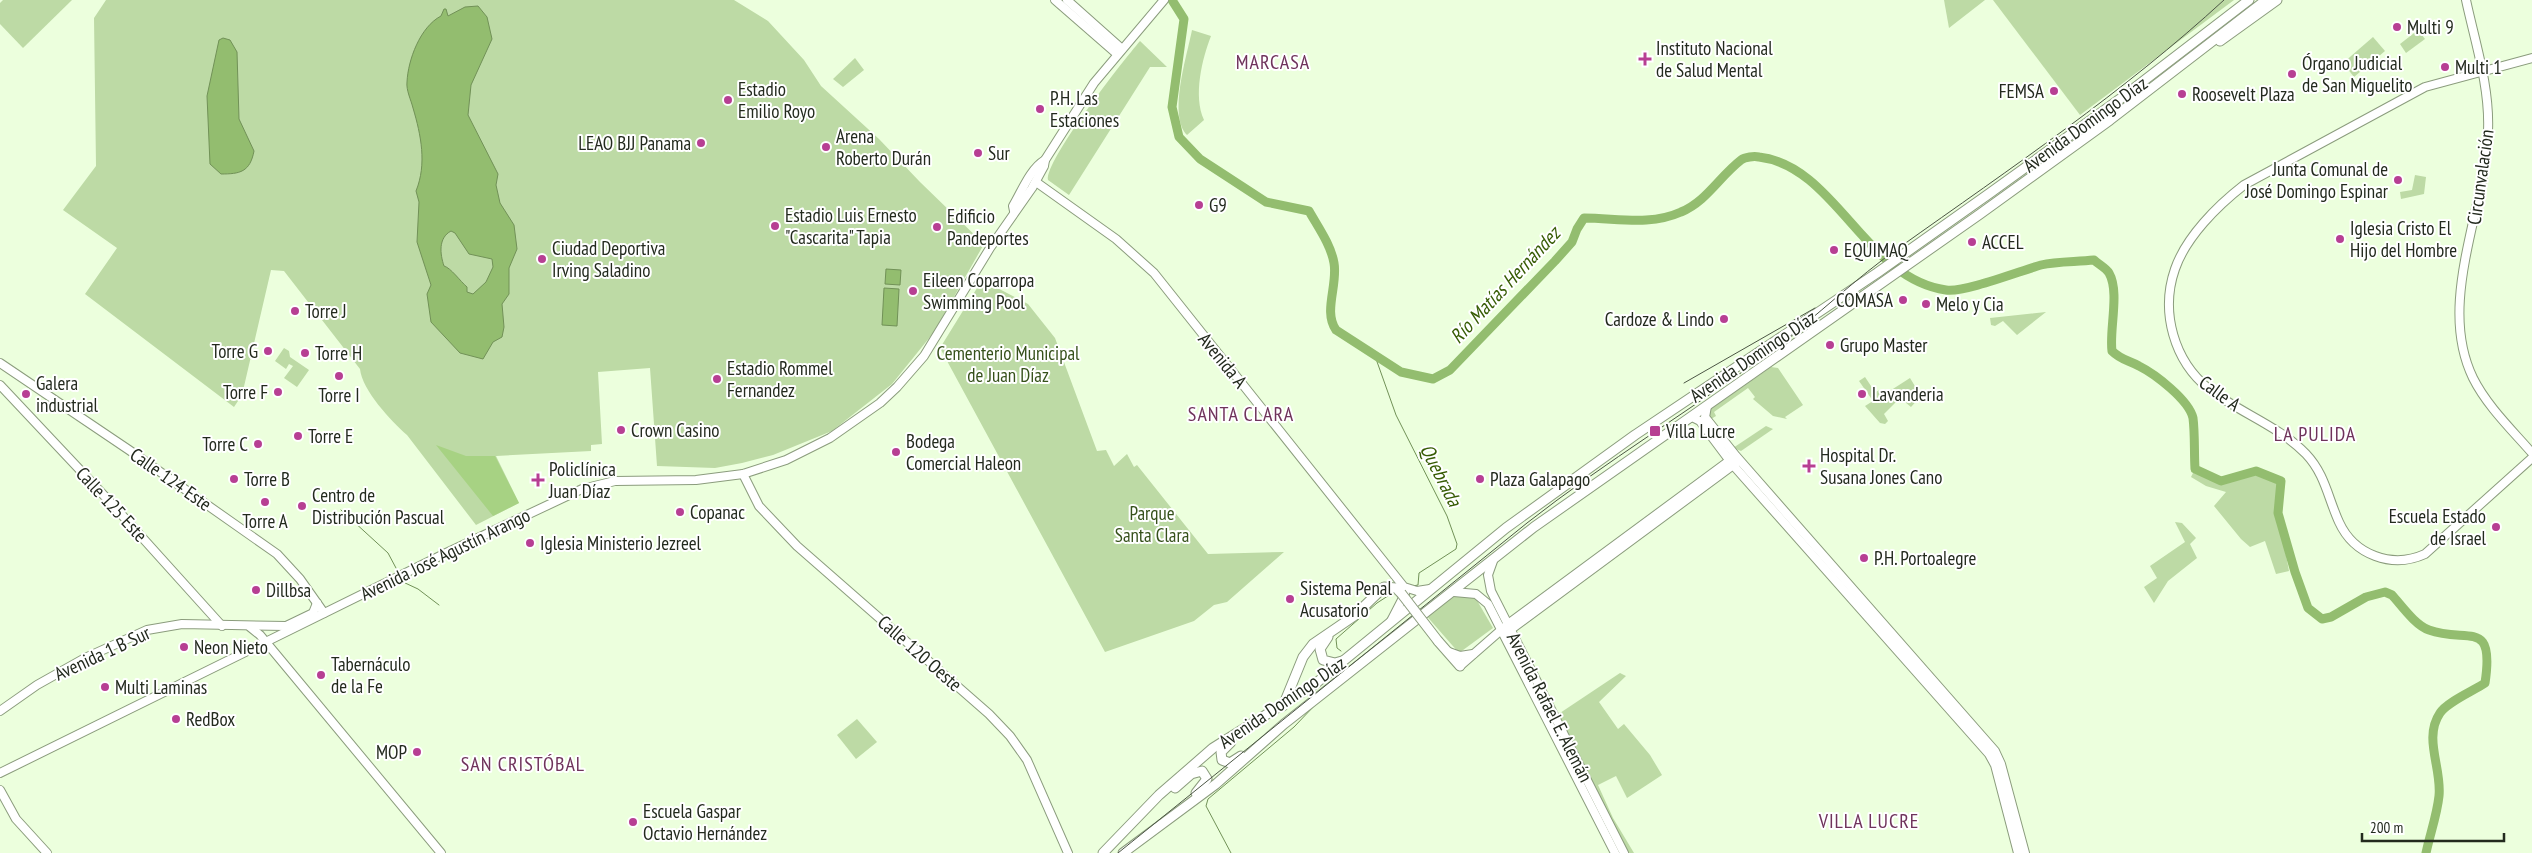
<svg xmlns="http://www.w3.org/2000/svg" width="2532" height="853" font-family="'PT Sans Narrow',sans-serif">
	<rect width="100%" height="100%" fill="#ecffdd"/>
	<g fill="#bddaa5">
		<path d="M3,0H72L23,48L0,24V3Z"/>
		<path d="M106,0H734L768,21L804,60L821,86L879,139L920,182L984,244L934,332L892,384L832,431L773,455L742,463L715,468L657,466L650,368L598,372L602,444L591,445V451L496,456L519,503L476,525L407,435C391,421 362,390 360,369L284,271L271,270L242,395L234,407L85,294L117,248L63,210L96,166L94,18Z"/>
		<path d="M1944,0H1985L1949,28Z"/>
		<path d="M1993,0H2234L2080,115Z"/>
		<path d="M1192,30L1211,36C1202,59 1193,96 1204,120L1187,135C1168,115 1187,56 1192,30Z"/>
		<path d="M2418,30L2425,39L2406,53L2400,44Z"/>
		<path d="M2373,37L2385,51L2354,77L2343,63Z"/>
		<path d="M1140,41L1167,67H1150L1069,195L1048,180C1045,160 1123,61 1140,41Z"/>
		<path d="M855,58L864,70L843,87L833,79Z"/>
		<path d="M2415,175L2426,177L2424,194L2401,199L2400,192L2412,190Z"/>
		<path d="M982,280L1028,304L1055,338L1097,451L1106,450L1114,466L1127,454L1134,467L1137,465L1208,554L1284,552L1227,602L1214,605L1194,621L1105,652L940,348Z"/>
		<path d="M2046,312L2017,335L2003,321L1995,326L1991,325L1990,318Z"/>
		<path d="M284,348L289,351L290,357L309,370L297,387L284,378L293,366L289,364L286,369L275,361Z"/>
		<path d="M1771,367L1778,368L1803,405L1785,417L1787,419L1773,416L1753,399L1755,397L1748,388L1714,412L1716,416L1711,419L1708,415L1711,409Z"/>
		<path d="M1865,377L1873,389V393L1880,390L1885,394L1910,378L1921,396L1911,407L1900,398L1884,414L1888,421L1885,424L1880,423L1865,406L1873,401L1859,381Z"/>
		<path d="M1766,426L1773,429L1741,451L1733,448Z"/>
		<path d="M2195,469L2221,481L2256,471L2281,481L2278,513L2289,571L2276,574L2265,541L2250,547L2241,539L2214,506L2226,492L2206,486L2191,477Z"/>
		<path d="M2175,522L2182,523L2196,538L2190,544L2197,558L2168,581L2154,603L2144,587L2157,578L2150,566L2185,542Z"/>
		<path d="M1449,597H1475L1493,628L1459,653L1424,613Z"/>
		<path d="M1620,673L1626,676L1599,702L1618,729L1624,724L1650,755L1662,775L1627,798L1616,776L1598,785L1613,818L1634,853H1626L1557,715Z"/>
		<path d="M857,719L877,742L856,759L837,735Z"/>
	</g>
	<path fill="#a7d283" d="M436,445L466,456H495L519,503L493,516Z"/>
	<g fill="#93bd6f" stroke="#719157" fill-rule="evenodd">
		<path d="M478,6L487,17L492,39L471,85L468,115L498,174L496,185L500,203L514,225L517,249L509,268V294L502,304L504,327L502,337L493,342L483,359L460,353L431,322L427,294L431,285L417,242L419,202L416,191C427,164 421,135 413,108C411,100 406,90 407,82C408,60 420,27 441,16L444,9H446L448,16L465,7ZM451,231L455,233L469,254L492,259L493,267L486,282L473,294L467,292V287C460,281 451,268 444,266C440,254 438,238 451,231Z"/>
		<path d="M223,38L230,40L237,52L239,119L254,151C250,172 240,174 221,174L210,164L207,96L219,40Z"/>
		<path d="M886,269L901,270L900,285L885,284Z"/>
		<path d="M884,288L899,289L897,326L882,325Z"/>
	</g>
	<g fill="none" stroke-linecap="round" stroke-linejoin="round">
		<g stroke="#719157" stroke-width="1">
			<path d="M1375,356L1396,415L1447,516L1457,544L1456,549L1419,573L1418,585L1413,586"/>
			<path d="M341,510L388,553L396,568"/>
			<path d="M403,582L418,589L439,605"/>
			<path d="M1341,651L1337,648L1336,639L1377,603L1394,592"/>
			<path d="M1231,853L1206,806L1208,799L1294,727L1316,704"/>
		</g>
		<path stroke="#93bd6f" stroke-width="9" d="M1172,0L1184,19L1172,107L1179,137L1200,159L1266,202L1309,211C1318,227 1331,245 1334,263C1338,285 1323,312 1336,330L1401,372L1433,379L1450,370L1555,261L1572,242L1577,229L1584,218C1617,218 1650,226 1681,212C1707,201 1719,177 1741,160C1745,157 1754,156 1759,157C1836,166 1865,279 1946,290C1963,293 2020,271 2041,265C2057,261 2076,262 2094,260C2098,264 2106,268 2109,273C2120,292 2109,330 2112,351C2121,360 2128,360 2139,366C2155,374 2189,400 2193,418C2195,434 2194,452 2195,469L2221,481L2256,471L2281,481L2278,513L2295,572L2308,608L2322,619L2331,617L2366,597L2385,592L2392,595C2402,606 2415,625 2429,630C2467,644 2495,617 2485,683C2473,691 2447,702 2440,713C2423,738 2442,768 2439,796C2437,815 2430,834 2426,853"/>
		<defs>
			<g id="secondary">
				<path d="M1055,0L1117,54"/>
				<path d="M1067,0L1122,49"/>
				<path d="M2466,0C2475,42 2490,87 2488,131C2486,210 2436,302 2473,378C2487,406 2512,430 2532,453"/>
				<path d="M2532,58L2425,87L2244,185C2217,206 2186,237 2175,269C2160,312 2174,361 2209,389C2240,413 2279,426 2306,454C2325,474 2328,498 2339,522C2354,555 2392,569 2425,554L2532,458"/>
				<path d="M1036,182L1116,239L1154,273L1404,587L1417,591L1430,589"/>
				<path d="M1014,211L1013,206C1022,191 1030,169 1045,160"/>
				<path d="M0,363L129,450L277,554L300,579L324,613"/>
				<path d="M0,385L112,504L222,626"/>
				<path d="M1707,406L1705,417L1736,456L1995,751L2001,764L2025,853"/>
				<path d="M1688,419L1692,417L1700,421L1733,465L1989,754L1995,765L2018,853"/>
				<path d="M743,474L759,506L797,546L989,714L1010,736L1027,760L1068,853"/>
				<path d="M1493,561L1488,575L1491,591L1624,853"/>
				<path d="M1454,592L1476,594L1488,604L1615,853"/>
				<path d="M1391,621L1405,594"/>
				<path d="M250,627L260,635L441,853"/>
				<path d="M1506,633L1736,463"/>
				<path d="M1449,652L1460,656L1473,654"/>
				<path d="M1460,666L1508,624L1733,458"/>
				<path d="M0,711L37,685L85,658L147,630L182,624L286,626L313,613L317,603"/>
				<path d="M0,773L446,553L582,489L615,481L696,480L743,474L786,460L830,438L880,403L897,387L924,356L990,248L1032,188L1044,166L1045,160L1094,83L1164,0"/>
				<path d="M0,790L16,819L47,853"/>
			</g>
			<g id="primary">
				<path d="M2220,41L2277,0"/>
				<path d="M1328,637L1320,649L1323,660L1335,663L1342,661"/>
				<path d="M1438,641L1460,666"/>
				<path d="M1283,706L1303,657L1313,644L1354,616L1384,587L1396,588L1401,593"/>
				<path d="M1231,742L1221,752L1222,760L1230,763L1241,756"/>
				<path d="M1175,788L1191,774L1202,771L1207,779L1196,793"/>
				<path d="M1103,853L1159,795L1213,748L1315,684L1506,528L1635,435L1877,273L1990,193L2120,99L2249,0"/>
				<path d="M1123,853L1216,784L1284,724L1534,527L1980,214L2110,120L2266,0"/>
			</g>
		</defs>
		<use href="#secondary" stroke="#8b9c7d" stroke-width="10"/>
		<use href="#primary" stroke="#8b9c7d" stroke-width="11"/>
		<use href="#secondary" stroke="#fff" stroke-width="8"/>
		<use href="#primary" stroke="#fff" stroke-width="9"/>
		<g stroke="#4c5645" stroke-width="1">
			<path d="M1684,383L1815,308"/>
			<path d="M1118,853L1527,523C1606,461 1693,409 1774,349C1817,316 1856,278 1900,247C2011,168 2124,92 2224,0"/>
		</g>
		<defs>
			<path id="primary-bridge" d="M1401,593L1438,641"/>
		</defs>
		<use href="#primary-bridge" stroke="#8b9c7d" stroke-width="11" stroke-linecap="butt"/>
		<use href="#primary-bridge" stroke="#fff" stroke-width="9"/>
	</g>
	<g fill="#b73f93" stroke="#fff" stroke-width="2">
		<circle cx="2397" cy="27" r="5"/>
		<path d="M1642.5 51.5h5v5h5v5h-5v5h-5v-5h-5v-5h5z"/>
		<circle cx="2445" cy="67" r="5"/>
		<circle cx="2292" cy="74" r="5"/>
		<circle cx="2054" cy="91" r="5"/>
		<circle cx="2182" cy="94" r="5"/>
		<circle cx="728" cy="100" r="5"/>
		<circle cx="1040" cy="109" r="5"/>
		<circle cx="701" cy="143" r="5"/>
		<circle cx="826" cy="147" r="5"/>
		<circle cx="978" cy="153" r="5"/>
		<circle cx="2398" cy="180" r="5"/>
		<circle cx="1199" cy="205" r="5"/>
		<circle cx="775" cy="226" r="5"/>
		<circle cx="937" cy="227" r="5"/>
		<circle cx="2340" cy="239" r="5"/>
		<circle cx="1972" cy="242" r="5"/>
		<circle cx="1834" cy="250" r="5"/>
		<circle cx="542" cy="259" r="5"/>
		<circle cx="913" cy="291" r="5"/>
		<circle cx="1903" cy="300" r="5"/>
		<circle cx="1926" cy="304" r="5"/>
		<circle cx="295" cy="311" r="5"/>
		<circle cx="1724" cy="319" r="5"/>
		<circle cx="1830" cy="345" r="5"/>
		<circle cx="268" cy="351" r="5"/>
		<circle cx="305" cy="353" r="5"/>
		<circle cx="339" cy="376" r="5"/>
		<circle cx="717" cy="379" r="5"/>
		<circle cx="278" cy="392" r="5"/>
		<circle cx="26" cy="394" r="5"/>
		<circle cx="1862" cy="394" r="5"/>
		<circle cx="621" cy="430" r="5"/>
		<rect x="1649" y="425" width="12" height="12" rx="2.5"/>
		<circle cx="298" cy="436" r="5"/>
		<circle cx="258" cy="444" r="5"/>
		<circle cx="896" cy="452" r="5"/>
		<path d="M1806.5 458.5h5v5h5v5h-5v5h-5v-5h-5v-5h5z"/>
		<circle cx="234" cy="479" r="5"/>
		<circle cx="1480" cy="479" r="5"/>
		<path d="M535.5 472.5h5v5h5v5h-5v5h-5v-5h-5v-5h5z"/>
		<circle cx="265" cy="502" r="5"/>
		<circle cx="302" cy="506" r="5"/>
		<circle cx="680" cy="512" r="5"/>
		<circle cx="2496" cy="527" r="5"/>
		<circle cx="530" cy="543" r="5"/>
		<circle cx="1864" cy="558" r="5"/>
		<circle cx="256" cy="590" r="5"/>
		<circle cx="1290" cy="599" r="5"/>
		<circle cx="184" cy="647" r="5"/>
		<circle cx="321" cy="675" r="5"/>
		<circle cx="105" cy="687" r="5"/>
		<circle cx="176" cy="719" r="5"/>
		<circle cx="417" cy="752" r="5"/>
		<circle cx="633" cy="822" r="5"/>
	</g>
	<g text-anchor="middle" stroke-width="4" stroke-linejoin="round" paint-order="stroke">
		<g font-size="19" fill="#232a1e" stroke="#fff" text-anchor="start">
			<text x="2407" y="34">Multi 9</text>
			<text x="1656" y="55">Instituto Nacional<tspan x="1656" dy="22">de Salud Mental</tspan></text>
			<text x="2302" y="70">Órgano Judicial<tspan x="2302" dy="22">de San Miguelito</tspan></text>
			<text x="2455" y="74">Multi 1</text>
			<text x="738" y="96">Estadio<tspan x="738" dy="22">Emilio Royo</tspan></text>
			<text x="2044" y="98" text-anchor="end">FEMSA</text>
			<text x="2192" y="101">Roosevelt Plaza</text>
			<text x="1050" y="105">P.H. Las<tspan x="1050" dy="22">Estaciones</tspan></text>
			<text x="836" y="143">Arena<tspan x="836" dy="22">Roberto Durán</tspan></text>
			<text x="691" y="150" text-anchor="end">LEAO BJJ Panama</text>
			<text x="988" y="160">Sur</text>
			<text x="2388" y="176" text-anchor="end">Junta Comunal de<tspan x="2388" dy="22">José Domingo Espinar</tspan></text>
			<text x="1209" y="212">G9</text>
			<text x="785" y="222">Estadio Luis Ernesto<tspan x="785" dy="22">"Cascarita" Tapia</tspan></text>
			<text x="947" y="223">Edificio<tspan x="947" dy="22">Pandeportes</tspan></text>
			<text x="2350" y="235">Iglesia Cristo El<tspan x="2350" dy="22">Hijo del Hombre</tspan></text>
			<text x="1982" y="249">ACCEL</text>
			<text x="552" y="255">Ciudad Deportiva<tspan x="552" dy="22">Irving Saladino</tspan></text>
			<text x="1844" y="257">EQUIMAQ</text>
			<text x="923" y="287">Eileen Coparropa<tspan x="923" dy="22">Swimming Pool</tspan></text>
			<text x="1893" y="307" text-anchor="end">COMASA</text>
			<text x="1936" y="311">Melo y Cia</text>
			<text x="305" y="318">Torre J</text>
			<text x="1714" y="326" text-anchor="end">Cardoze &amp; Lindo</text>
			<text x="1840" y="352">Grupo Master</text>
			<text x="258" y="358" text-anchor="end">Torre G</text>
			<text x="315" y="360">Torre H</text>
			<text x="727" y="375">Estadio Rommel<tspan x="727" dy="22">Fernandez</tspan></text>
			<text x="36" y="390">Galera<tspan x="36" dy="22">industrial</tspan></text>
			<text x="268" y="399" text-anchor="end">Torre F</text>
			<text x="1872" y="401">Lavanderia</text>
			<text x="339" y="402" text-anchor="middle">Torre I</text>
			<text x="631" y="437">Crown Casino</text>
			<text x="1666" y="438">Villa Lucre</text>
			<text x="308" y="443">Torre E</text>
			<text x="906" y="448">Bodega<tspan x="906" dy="22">Comercial Haleon</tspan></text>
			<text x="248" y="451" text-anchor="end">Torre C</text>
			<text x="1820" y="462">Hospital Dr.<tspan x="1820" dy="22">Susana Jones Cano</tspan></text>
			<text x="549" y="476">Policlínica<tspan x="549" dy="22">Juan Díaz</tspan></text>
			<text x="244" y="486">Torre B</text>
			<text x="1490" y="486">Plaza Galapago</text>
			<text x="312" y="502">Centro de<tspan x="312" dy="22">Distribución Pascual</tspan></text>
			<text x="690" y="519">Copanac</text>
			<text x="2486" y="523" text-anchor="end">Escuela Estado<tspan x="2486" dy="22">de Israel</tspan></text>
			<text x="265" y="528" text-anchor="middle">Torre A</text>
			<text x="540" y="550">Iglesia Ministerio Jezreel</text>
			<text x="1874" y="565">P.H. Portoalegre</text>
			<text x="1300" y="595">Sistema Penal<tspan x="1300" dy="22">Acusatorio</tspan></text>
			<text x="266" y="597">Dillbsa</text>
			<text x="194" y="654">Neon Nieto</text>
			<text x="331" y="671">Tabernáculo<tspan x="331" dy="22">de la Fe</tspan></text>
			<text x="115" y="694">Multi Laminas</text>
			<text x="186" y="726">RedBox</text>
			<text x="407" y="759" text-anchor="end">MOP</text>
			<text x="643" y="818">Escuela Gaspar<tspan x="643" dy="22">Octavio Hernández</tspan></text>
		</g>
		<g font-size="19" fill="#232a1e" stroke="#fff">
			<text transform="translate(2085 124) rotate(-36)" y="7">Avenida Domingo Díaz</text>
			<text transform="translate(2480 177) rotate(-82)" y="7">Circunvalación</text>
			<text transform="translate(1753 356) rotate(-34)" y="7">Avenida Domingo Díaz</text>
			<text transform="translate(1223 360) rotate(51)" y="7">Avenida A</text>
			<text transform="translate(2220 393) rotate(36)" y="7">Calle A</text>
			<text transform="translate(171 479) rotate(35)" y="7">Calle 124 Este</text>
			<text transform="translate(112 504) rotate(47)" y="7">Calle 125 Este</text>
			<text transform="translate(445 554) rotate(-26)" y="7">Avenida José Agustín Arango</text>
			<text transform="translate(102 653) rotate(-25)" y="7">Avenida 1 B Sur</text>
			<text transform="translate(920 653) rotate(41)" y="7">Calle 120 Oeste</text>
			<text transform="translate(1282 702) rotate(-34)" y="7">Avenida Domingo Díaz</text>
			<text transform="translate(1550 707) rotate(63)" y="7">Avenida Rafael E. Alemán</text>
		</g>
		<g font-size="19" fill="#36511b" stroke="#fff">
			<text x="1008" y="360">Cementerio Municipal<tspan x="1008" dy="22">de Juan Díaz</tspan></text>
			<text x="1152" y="520">Parque<tspan x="1152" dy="22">Santa Clara</tspan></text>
		</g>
		<g font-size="20" letter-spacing="1" fill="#6f335b" stroke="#fff">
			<text x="1273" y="69">MARCASA</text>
			<text x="1241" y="421">SANTA CLARA</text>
			<text x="2315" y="441">LA PULIDA</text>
			<text x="523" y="771">SAN CRISTÓBAL</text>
			<text x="1869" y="828">VILLA LUCRE</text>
		</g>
		<g font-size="20" font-style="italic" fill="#375c05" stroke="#fff">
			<text transform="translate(1505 285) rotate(-47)" y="7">Río Matías Hernández</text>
			<text transform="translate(1441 475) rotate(63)" y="7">Quebrada</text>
		</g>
	</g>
	<path d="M2362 833v8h142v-8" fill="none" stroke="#232a1e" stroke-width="2.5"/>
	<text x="2370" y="833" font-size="15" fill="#232a1e" stroke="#ffffff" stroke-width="4" paint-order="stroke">200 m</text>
</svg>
